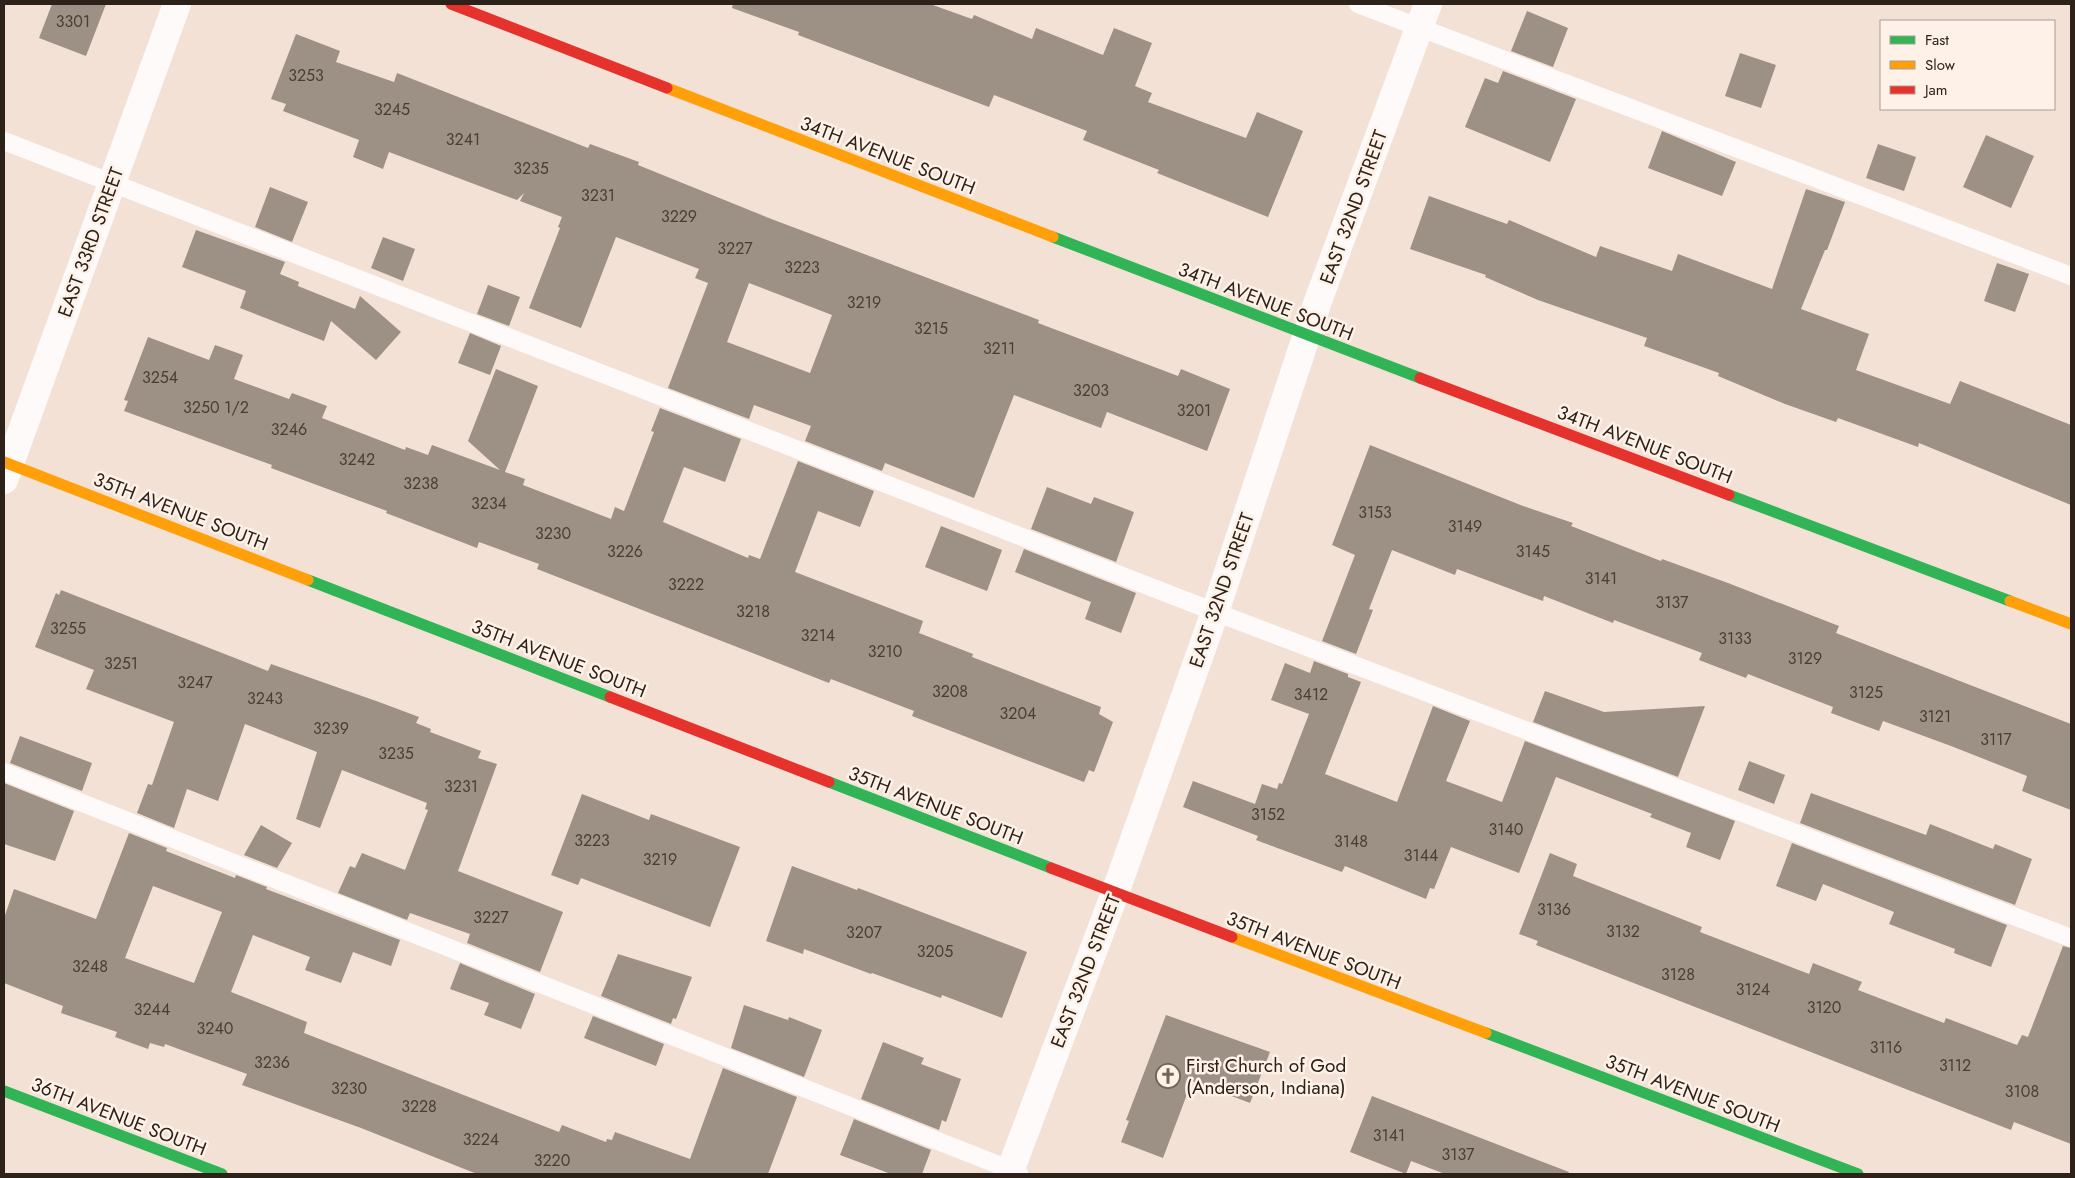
<svg xmlns="http://www.w3.org/2000/svg" width="2075" height="1178" font-family="Jost,sans-serif">
	<rect width="100%" height="100%" fill="#f2e1d4"/>
	<g fill="#9d9186" fill-rule="evenodd">
		<path d="M52,4H106L86,56L39,38Z"/>
		<path d="M733,4H930L972,19L974,15L1032,39L1036,28L1103,55L1114,28L1152,43L1135,86L1152,93L1148,102L1246,138L1257,112L1303,131L1268,217L1157,173L1159,170L1083,140L1087,131L994,95L989,107L798,35L799,32L732,8Z"/>
		<path d="M1527,11L1568,28L1553,67L1511,51Z"/>
		<path d="M296,34L340,51L336,62L394,82L397,73L588,148L590,144L639,162L638,165L774,220L1039,320L1038,323L1178,376L1181,369L1230,389L1207,451L1107,412L1101,428L1014,395L974,498L885,463L882,471L805,441L811,426L754,405L749,419L668,388L708,283L695,278L699,269L616,237L581,328L529,308L560,228L558,227L562,217L520,201L524,193L517,200L389,152L383,169L353,157L359,140L283,111L286,104L271,99ZM749,283L832,315L810,373L727,342Z"/>
		<path d="M1740,53L1776,65L1761,108L1725,96Z"/>
		<path d="M1503,71L1576,99L1550,162L1465,127L1485,78L1498,83Z"/>
		<path d="M1662,131L1736,162L1722,196L1648,168Z"/>
		<path d="M1986,135L2034,156L2011,208L1963,187Z"/>
		<path d="M1878,144L1916,157L1904,191L1866,178Z"/>
		<path d="M270,187L308,202L292,242L255,227Z"/>
		<path d="M1806,189L1845,202L1827,250H1825L1801,309L1869,334L1856,370L1950,404L1960,381L2071,425V505L1919,443L1918,447L1838,418L1836,422L1785,404L1718,376L1719,373L1644,346L1647,338L1538,300L1485,277L1486,275L1410,249L1429,196L1507,224L1509,220L1596,257L1600,246L1672,271L1678,254L1772,289Z"/>
		<path d="M196,230L285,262L280,274L299,282L298,286L355,309L360,296L401,332L376,360L331,321L324,341L240,308L246,291L182,267Z"/>
		<path d="M383,237L415,249L403,281L371,268Z"/>
		<path d="M1997,263L2029,274L2015,312L1984,301Z"/>
		<path d="M488,285L520,297L509,326L477,314Z"/>
		<path d="M470,333L501,346L490,375L458,363Z"/>
		<path d="M148,337L209,360L215,345L243,355L234,379L289,399L292,393L327,406L322,418L405,450L406,447L428,455L432,445L500,470L468,441L496,369L538,386L505,472L525,479L523,485L611,519L615,507L624,511L654,432L651,431L660,408L741,439L725,482L684,467L663,522L748,558L749,555L760,559L798,461L874,491L860,527L818,511L795,572L923,621L919,633L973,654L972,657L1101,707L1099,714L1113,722L1094,772L1089,770L1084,782L912,716L914,711L831,679L829,683L537,569L539,564L479,542L477,548L386,513L387,511L271,468L272,465L124,411L128,401L124,400Z"/>
		<path d="M1370,445L1523,506L1573,523L1571,526L1661,561L1662,559L1728,583L1839,626L1836,633L2071,724V810L2022,791L2027,776L1951,746L1883,721L1879,731L1831,713L1833,707L1748,674L1746,678L1699,660L1702,653L1614,620L1613,623L1544,596L1543,601L1457,569L1455,575L1392,550L1369,609L1373,610L1356,654L1322,641L1355,555L1332,545Z"/>
		<path d="M1047,487L1091,504L1094,497L1134,512L1116,562L1031,529Z"/>
		<path d="M941,526L1002,550L987,591L925,567Z"/>
		<path d="M1024,549L1136,593L1121,633L1085,619L1091,602L1015,572Z"/>
		<path d="M61,590L268,671L271,664L379,702L419,717L416,723L431,729L430,732L481,751L478,758L497,764L458,871L563,912L540,972L467,943L470,934L410,913L407,920L338,893L350,866L355,868L362,853L405,870L428,810L425,809L427,803L342,770L320,828L296,819L317,752L245,724L218,801L187,789L174,828L137,813L148,784L152,785L174,722L86,689L94,670L35,647L56,593L59,595Z"/>
		<path d="M1314,661L1348,674V677L1361,682L1325,774L1397,802L1433,706L1470,721L1446,781L1502,802L1525,741L1735,821L1720,860L1686,847L1691,833L1650,817L1652,814L1556,777L1519,873L1451,847L1434,889L1430,888L1426,899L1345,866L1342,872L1256,840L1258,836L1183,807L1193,781L1255,804L1262,784L1277,789L1279,783L1282,784L1309,714L1271,700L1285,663L1310,673Z"/>
		<path d="M1545,691L1604,712L1705,706L1678,777L1533,722Z"/>
		<path d="M20,736L92,763L82,791L10,763Z"/>
		<path d="M1749,761L1785,775L1774,804L1738,790Z"/>
		<path d="M4,783L74,811L55,861L4,844Z"/>
		<path d="M1811,793L1926,835L1930,824L1993,849L1995,844L2032,859L2015,905L1800,823Z"/>
		<path d="M582,794L649,820L651,814L740,847L710,927L581,878L578,885L551,875Z"/>
		<path d="M261,825L292,843L277,868L244,855Z"/>
		<path d="M129,833L167,848L166,851L235,878L236,875L267,887L266,889L400,940L391,966L353,952L341,983L305,970L310,957L253,935L231,992L307,1022L304,1033L559,1132L562,1125L606,1142L607,1139L612,1140L615,1132L690,1159L723,1068L797,1097L768,1174H477L361,1128L242,1085L247,1074L165,1044L164,1047L150,1043L148,1049L115,1037L117,1032L61,1013L63,1006L4,983V918L14,889L96,919ZM153,886L222,912L194,983L125,958Z"/>
		<path d="M1792,843L2007,925L1991,967L1954,953L1955,949L1889,924L1894,912L1823,884L1816,901L1776,886Z"/>
		<path d="M1550,853L1577,864L1573,876L1702,927L1700,932L1809,974L1813,963L1862,982L1858,990L1944,1023L1946,1018L2017,1045L2022,1035L2028,1037L2063,946L2071,948V1144L2014,1122L2011,1130L1536,945L1538,941L1519,934Z"/>
		<path d="M792,866L857,890L858,888L1027,952L1002,1018L942,995L941,998L872,973L871,974L804,949L803,954L766,941Z"/>
		<path d="M618,954L692,977L676,1019L673,1018L671,1024L601,996Z"/>
		<path d="M460,963L535,994L521,1029L484,1015L489,1003L450,989Z"/>
		<path d="M744,1005L788,1020L789,1017L822,1030L804,1077L731,1048Z"/>
		<path d="M1166,1015L1270,1052L1250,1103L1192,1081L1163,1158L1121,1142L1129,1121L1126,1120Z"/>
		<path d="M593,1016L664,1044L656,1066L584,1038Z"/>
		<path d="M883,1042L924,1058L921,1064L961,1079L946,1122L942,1120L939,1130L861,1099Z"/>
		<path d="M1372,1096L1569,1172L1568,1174H1445L1411,1161L1406,1174L1350,1152Z"/>
		<path d="M854,1119L931,1150L922,1174H891L840,1155Z"/>
	</g>
	<g fill="none" stroke-linecap="round" stroke-linejoin="round">
		<g stroke="#fdfaf9" stroke-width="18">
			<path d="M1358,4L2071,276"/>
			<path d="M4,141L1215,612L2071,938"/>
			<path d="M4,772L1019,1173"/>
		</g>
		<g stroke="#fdfaf9" stroke-width="28">
			<path d="M4,480L177,4"/>
			<path d="M1009,1174L1115,893L1215,612L1318,301L1428,4"/>
		</g>
		<g stroke="#30b455" stroke-width="11">
			<path d="M1053,237L1420,378"/>
			<path d="M1729,495L2010,601"/>
			<path d="M308,580L610,697"/>
			<path d="M829,782L1051,868"/>
			<path d="M1486,1033L1858,1174"/>
			<path d="M4,1091L222,1174"/>
		</g>
		<g stroke="#ff9f0a" stroke-width="11">
			<path d="M667,88L1053,237"/>
			<path d="M4,462L308,580"/>
			<path d="M2010,601L2071,624"/>
			<path d="M1232,937L1486,1033"/>
		</g>
		<g stroke="#e5322d" stroke-width="11">
			<path d="M451,4L667,88"/>
			<path d="M1420,378L1729,495"/>
			<path d="M610,697L829,782"/>
			<path d="M1051,868L1232,937"/>
		</g>
	</g>
	<defs>
		<symbol id="church-ring" viewBox="-11 -11 22 22"><circle r="9.5" fill="#fef1e7" stroke="#72655a" stroke-width="1.5"/><path d="M-1.2-6h2.4v3.5h3.3v2.4h-3.3V6h-2.4V-.1h-3.3v-2.4h3.3Z" fill="#72655a"/></symbol>
	</defs>
	<g fill-rule="evenodd">
		<use href="#church-ring" x="1154" y="1062" width="28" height="28"/>
	</g>
	<g text-anchor="middle" stroke-width="5" stroke-linejoin="round" paint-order="stroke">
		<g font-size="16" fill="#493e34">
			<text x="73" y="27">3301</text>
			<text x="306" y="81">3253</text>
			<text x="392" y="115">3245</text>
			<text x="463" y="145">3241</text>
			<text x="531" y="174">3235</text>
			<text x="598" y="201">3231</text>
			<text x="679" y="222">3229</text>
			<text x="735" y="254">3227</text>
			<text x="802" y="273">3223</text>
			<text x="864" y="308">3219</text>
			<text x="931" y="334">3215</text>
			<text x="999" y="354">3211</text>
			<text x="160" y="383">3254</text>
			<text x="1091" y="396">3203</text>
			<text x="216" y="413">3250 1/2</text>
			<text x="1194" y="416">3201</text>
			<text x="289" y="435">3246</text>
			<text x="357" y="465">3242</text>
			<text x="421" y="489">3238</text>
			<text x="489" y="509">3234</text>
			<text x="1375" y="518">3153</text>
			<text x="1465" y="532">3149</text>
			<text x="553" y="539">3230</text>
			<text x="625" y="557">3226</text>
			<text x="1533" y="557">3145</text>
			<text x="1601" y="584">3141</text>
			<text x="686" y="590">3222</text>
			<text x="1672" y="608">3137</text>
			<text x="753" y="617">3218</text>
			<text x="68" y="634">3255</text>
			<text x="818" y="641">3214</text>
			<text x="1735" y="644">3133</text>
			<text x="885" y="657">3210</text>
			<text x="1805" y="664">3129</text>
			<text x="121" y="669">3251</text>
			<text x="195" y="688">3247</text>
			<text x="950" y="697">3208</text>
			<text x="1866" y="698">3125</text>
			<text x="1311" y="700">3412</text>
			<text x="265" y="704">3243</text>
			<text x="1018" y="719">3204</text>
			<text x="1935" y="722">3121</text>
			<text x="331" y="734">3239</text>
			<text x="1996" y="745">3117</text>
			<text x="396" y="759">3235</text>
			<text x="461" y="792">3231</text>
			<text x="1268" y="820">3152</text>
			<text x="1506" y="835">3140</text>
			<text x="592" y="846">3223</text>
			<text x="1351" y="847">3148</text>
			<text x="1421" y="861">3144</text>
			<text x="660" y="865">3219</text>
			<text x="1554" y="915">3136</text>
			<text x="491" y="923">3227</text>
			<text x="1623" y="937">3132</text>
			<text x="864" y="938">3207</text>
			<text x="935" y="957">3205</text>
			<text x="90" y="972">3248</text>
			<text x="1678" y="980">3128</text>
			<text x="1753" y="995">3124</text>
			<text x="1824" y="1013">3120</text>
			<text x="152" y="1015">3244</text>
			<text x="215" y="1034">3240</text>
			<text x="1886" y="1053">3116</text>
			<text x="272" y="1068">3236</text>
			<text x="1955" y="1071">3112</text>
			<text x="349" y="1094">3230</text>
			<text x="2022" y="1097">3108</text>
			<text x="419" y="1112">3228</text>
			<text x="1389" y="1141">3141</text>
			<text x="481" y="1145">3224</text>
			<text x="1458" y="1160">3137</text>
			<text x="552" y="1166">3220</text>
		</g>
		<g font-size="19" fill="#2d2219" stroke="#fef1e7">
			<text transform="translate(888 155) rotate(21)" y="7">34TH AVENUE SOUTH</text>
			<text transform="translate(1353 207) rotate(-70)" y="7">EAST 32ND STREET</text>
			<text transform="translate(90 242) rotate(-70)" y="7">EAST 33RD STREET</text>
			<text transform="translate(1266 301) rotate(21)" y="7">34TH AVENUE SOUTH</text>
			<text transform="translate(1645 444) rotate(21)" y="7">34TH AVENUE SOUTH</text>
			<text transform="translate(181 511) rotate(21)" y="7">35TH AVENUE SOUTH</text>
			<text transform="translate(1221 590) rotate(-71)" y="7">EAST 32ND STREET</text>
			<text transform="translate(559 658) rotate(21)" y="7">35TH AVENUE SOUTH</text>
			<text transform="translate(936 805) rotate(21)" y="7">35TH AVENUE SOUTH</text>
			<text transform="translate(1314 950) rotate(21)" y="7">35TH AVENUE SOUTH</text>
			<text transform="translate(1085 971) rotate(-69)" y="7">EAST 32ND STREET</text>
			<text transform="translate(1693 1093) rotate(21)" y="7">35TH AVENUE SOUTH</text>
			<text transform="translate(119 1116) rotate(21)" y="7">36TH AVENUE SOUTH</text>
		</g>
		<g font-size="19" fill="#2d2219" stroke="#fef1e7" text-anchor="start">
			<text x="1186" y="1072">First Church of God<tspan x="1186" dy="22">(Anderson, Indiana)</tspan></text>
		</g>
	</g>
	<rect width="2075" height="1178" fill="none" stroke="#2d2219" stroke-width="10"/>
	<rect x="1880" y="20" width="175" height="90" fill="#fef1e7" stroke="#aa9e95"/>
	<rect x="1890" y="36" width="25" height="8" fill="#30b455" stroke="#aa9e95"/>
	<text x="1925" y="45" font-size="15" fill="#2d2219">Fast</text>
	<rect x="1890" y="61" width="25" height="8" fill="#ff9f0a" stroke="#aa9e95"/>
	<text x="1925" y="70" font-size="15" fill="#2d2219">Slow</text>
	<rect x="1890" y="86" width="25" height="8" fill="#e5322d" stroke="#aa9e95"/>
	<text x="1925" y="95" font-size="15" fill="#2d2219">Jam</text>
</svg>
